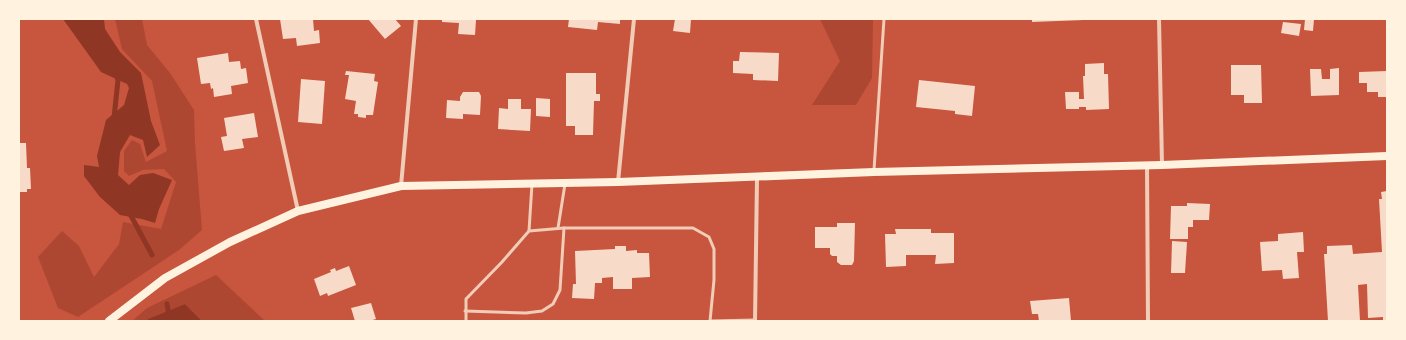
<svg xmlns="http://www.w3.org/2000/svg" width="1406" height="340" font-family="Lato,sans-serif">
	<rect width="100%" height="100%" fill="#c8553d"/>
	<g fill="#ae4732">
		<path d="M115,19H142L147,45L170,73L194,110L195,143L202,230L179,250L78,317L58,308L38,257L62,231L79,246L94,277L119,244L123,222L161,229L176,182L164,169L143,170L129,176L124,171V151L132,140L140,144L146,162L167,151L152,81L122,49Z"/>
		<path d="M820,19H873L872,78L856,105H812L840,61Z"/>
		<path d="M216,275L265,321H202L185,304L148,319L147,321H132L147,308Z"/>
	</g>
	<g fill="#8f3625">
		<path d="M63,19H104L105,29L120,52L141,73L151,121L160,145L147,157L143,140L130,135L120,152L118,175L129,185L140,175L153,173L172,180L159,209L155,223L142,219L120,215L100,197L84,176V165L99,167L97,156L106,120L124,105L129,88L127,84L101,72Z"/>
		<path d="M185,304L202,321H147L148,319Z"/>
	</g>
	<g fill="none" stroke-linecap="round" stroke-linejoin="round">
		<g stroke="#8f3625" stroke-width="5">
			<path d="M114,118L118,80L115,72"/>
			<path d="M129,212L152,255"/>
			<path d="M167,304L170,321"/>
		</g>
	</g>
	<g fill="#f7dbc8">
		<path d="M280,19H313L314,31L319,30L320,43L297,46L296,38L283,39Z"/>
		<path d="M368,19H395L401,26L385,39Z"/>
		<path d="M442,19L476,20L475,35L458,34L459,23L442,22Z"/>
		<path d="M569,19H620V24L598,22L597,30L568,27Z"/>
		<path d="M675,19H691L690,33L673,31Z"/>
		<path d="M1032,19H1084V20L1032,22Z"/>
		<path d="M1305,19H1314L1313,31L1304,30Z"/>
		<path d="M1283,22L1301,24L1299,36L1281,33Z"/>
		<path d="M740,52L779,53L778,81L753,80V74L733,73V61H739Z"/>
		<path d="M228,53L229,62L240,61L241,69L246,68L248,83L231,86L232,94L214,97L213,88L211,89L210,83L201,84L197,58Z"/>
		<path d="M1104,63V74H1108L1109,109L1086,110V107H1079V109H1066L1065,92H1079V99H1084L1083,76H1085V64Z"/>
		<path d="M1231,65H1261L1262,103H1244V95H1231Z"/>
		<path d="M1339,68V95L1311,96L1310,69H1321L1322,79H1330V69Z"/>
		<path d="M346,71L375,74L374,81L378,82L373,115H366V118L358,117V114H354L356,101L345,99L349,75H345Z"/>
		<path d="M1387,71V97H1378V92H1367V83H1359V72Z"/>
		<path d="M566,73H596V94H600V101H594L593,135H575V126H566Z"/>
		<path d="M301,79L325,81L322,124L298,122Z"/>
		<path d="M919,80L975,86L972,116L955,114V111L916,107Z"/>
		<path d="M463,92H479L481,96L480,115L463,114V119L446,118L447,100L460,101V97Z"/>
		<path d="M536,98L550,99V117L536,116Z"/>
		<path d="M508,99H521V109H531L530,131L498,129L499,108L508,109Z"/>
		<path d="M254,113L258,137L242,139L244,148L224,151L221,137L227,136L224,118Z"/>
		<path d="M19,143H26L27,168H30L31,189H27V192H19Z"/>
		<path d="M1387,191V321H1383V317L1368,318L1367,284L1358,285L1360,321H1328L1324,254H1327V246L1352,245L1353,254L1382,252L1379,199H1382L1381,192Z"/>
		<path d="M1187,203L1210,204L1209,220H1193V227H1188V239H1170L1171,206H1187Z"/>
		<path d="M837,223H855L854,261L852,265H841L837,262V256H832L830,254V248H815V227H837Z"/>
		<path d="M895,229H931V233H954V263L935,264L936,255H906V266L886,267L885,234H896Z"/>
		<path d="M1303,232L1304,252H1297L1299,278L1283,279L1282,270L1262,271L1260,242L1278,241V234Z"/>
		<path d="M1172,241L1187,242L1185,273H1171Z"/>
		<path d="M615,246H626V251L637,250V253H649L650,277L632,278V289H613V277L602,278V283H595L594,299L572,298L573,284H576L575,251L615,249Z"/>
		<path d="M349,266L356,285L328,296L327,293L320,296L314,279L331,272L330,270L335,268L336,271Z"/>
		<path d="M1069,298L1071,321H1039L1038,314H1032L1030,301Z"/>
		<path d="M371,303L376,319L369,321H355L351,308Z"/>
	</g>
	<g fill="none" stroke-linecap="round" stroke-linejoin="round">
		<g stroke="#f1ccb7" stroke-width="3">
			<path d="M874,170L884,19"/>
			<path d="M558,228L565,184"/>
			<path d="M529,231L532,184"/>
			<path d="M465,311L526,313L542,311L553,304L560,290L564,228"/>
			<path d="M466,321V299L502,262L529,231L564,228H693L709,237L714,249V280L710,321L755,320"/>
		</g>
		<g stroke="#f1ccb7" stroke-width="4">
			<path d="M256,19L298,211"/>
			<path d="M1159,19L1162,165"/>
			<path d="M1147,165L1148,321"/>
			<path d="M618,182L634,19"/>
			<path d="M401,186L416,19"/>
			<path d="M755,321L757,178"/>
		</g>
		<path stroke="#fff3e0" stroke-width="8" d="M109,321L165,278L230,242L298,211L401,186L618,182L874,172L1162,165L1387,156"/>
	</g>
	<rect width="1406" height="340" fill="none" stroke="#fff3e0" stroke-width="40"/>
</svg>
